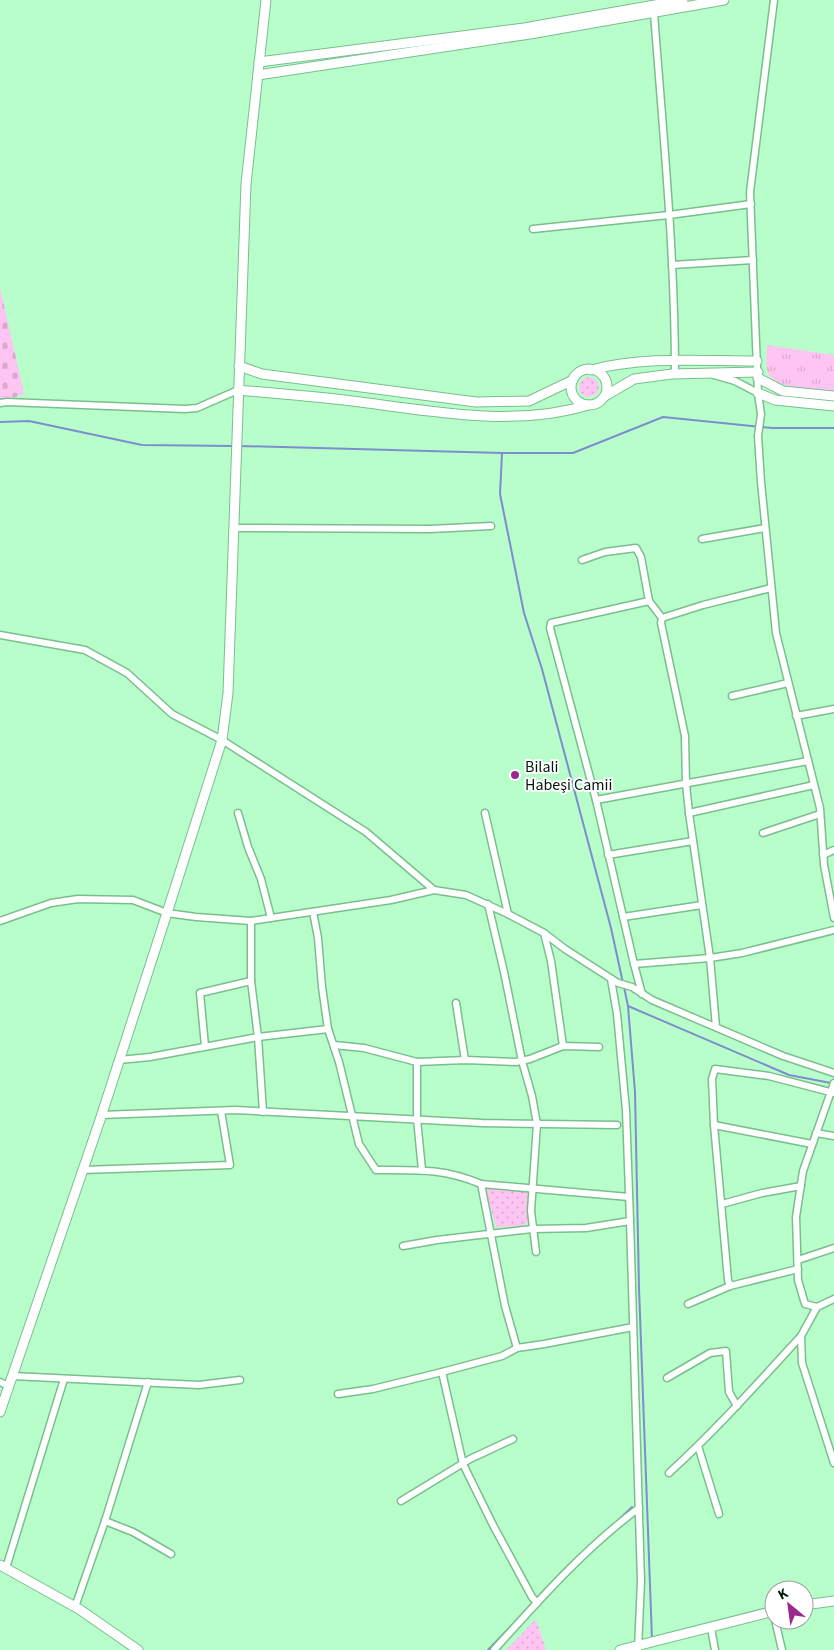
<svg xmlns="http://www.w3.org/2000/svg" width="834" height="1650" font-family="'Source Sans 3',sans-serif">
	<defs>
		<pattern id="grass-dots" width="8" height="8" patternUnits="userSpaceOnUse" patternTransform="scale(1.25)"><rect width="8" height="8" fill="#fec5f3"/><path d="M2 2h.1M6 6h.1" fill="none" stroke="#d8a9cf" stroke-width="1.8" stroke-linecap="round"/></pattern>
		<pattern id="cemetery-stones" width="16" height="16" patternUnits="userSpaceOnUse" patternTransform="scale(1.25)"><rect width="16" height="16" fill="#fec5f3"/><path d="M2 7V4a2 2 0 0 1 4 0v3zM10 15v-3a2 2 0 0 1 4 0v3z" fill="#d8a9cf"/></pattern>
		<pattern id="park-tufts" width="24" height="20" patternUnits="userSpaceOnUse" patternTransform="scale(1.25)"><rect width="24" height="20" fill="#fec5f3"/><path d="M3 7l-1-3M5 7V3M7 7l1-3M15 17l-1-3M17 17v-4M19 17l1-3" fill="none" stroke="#d8a9cf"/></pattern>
	</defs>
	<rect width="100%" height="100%" fill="#b7fecb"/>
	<g fill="url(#grass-dots)">
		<circle cx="589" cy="387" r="10"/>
		<path d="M490,1187L527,1190L529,1222L522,1226L496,1227L487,1196V1190Z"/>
		<path d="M536,1619L546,1650H506Z"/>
	</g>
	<path fill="url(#cemetery-stones)" d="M0,288L24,393L22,395L0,401Z"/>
	<path fill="url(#park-tufts)" d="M767,345L834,355V392C818,390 774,389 768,373C765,365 767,353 767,345Z"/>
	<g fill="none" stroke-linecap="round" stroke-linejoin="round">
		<g stroke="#7e8dcd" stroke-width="2">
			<path d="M0,422L29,421L142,445L233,446"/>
			<path d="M240,446L502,453H573L663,417L772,428H834"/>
			<path d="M502,453L500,494L524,613L542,669L611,928L623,983"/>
			<path d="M624,987L628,1006L635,1092L639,1288L652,1639"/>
			<path d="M628,1006L789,1075L831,1083"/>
			<path d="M609,1529L632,1507"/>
			<path d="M488,1650L514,1623"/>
		</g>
		<defs>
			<g id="street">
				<path d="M774,0L750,192L758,393L761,414L758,436L761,482L776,633L820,808L824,865L834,918"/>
				<path d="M654,13C663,133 675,253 675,374"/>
				<path d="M533,229L669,215L751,204"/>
				<path d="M672,265L753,260"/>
				<path d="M714,375L735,381L758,393"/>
				<path d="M0,403L7,402L185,409L197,408L238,390"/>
				<path d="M234,528L430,529L491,526"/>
				<path d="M702,539L765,528"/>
				<path d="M582,560L605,552L636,548L641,557L649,601L662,618L661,623L685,736L686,784L689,813L710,958L716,1027"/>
				<path d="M649,601L551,623L550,628L596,800L808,761"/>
				<path d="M662,618L703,605L771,588"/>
				<path d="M0,635L85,650L127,673L172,714L222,740L366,832L434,890"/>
				<path d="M732,696L788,683"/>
				<path d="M796,716L834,709"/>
				<path d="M596,800L634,964L642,994"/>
				<path d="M238,813L248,847L261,879L271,918"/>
				<path d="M485,813L508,914"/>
				<path d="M689,813L814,785"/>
				<path d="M763,833L820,814"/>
				<path d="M608,855L693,841"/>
				<path d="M823,855L834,850"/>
				<path d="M488,904L504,972L522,1061L532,1096L537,1124L531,1211L536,1252"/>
				<path d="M313,912L318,938L322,987L328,1029L339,1062L359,1144L376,1170C416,1170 443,1168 481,1184L629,1197"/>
				<path d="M623,917L702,905"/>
				<path d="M0,921L51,903L78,899L133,900L167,913L196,917L251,921L391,900L434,890L466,895L508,914L544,933L565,949L618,983L632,987L652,1000L783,1056L834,1073"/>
				<path d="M251,921V981L258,1037L263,1112"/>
				<path d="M544,933L551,961L563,1046"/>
				<path d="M634,964L710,958L742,953L834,930"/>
				<path d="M611,979L617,1014L626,1110L630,1221L641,1581L638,1649"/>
				<path d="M456,1003L465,1060"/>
				<path d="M334,1045L364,1048L417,1062L465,1060L516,1062L530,1059L563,1046L599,1047"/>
				<path d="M205,1046L200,993L251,981"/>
				<path d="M119,1060L150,1057L258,1037L328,1029"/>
				<path d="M417,1062V1119L422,1170"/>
				<path d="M101,1115L235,1110L482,1123L617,1125"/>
				<path d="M714,1125L812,1144"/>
				<path d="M816,1133L834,1136"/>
				<path d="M82,1170L230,1165L221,1111"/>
				<path d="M481,1184L505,1306L517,1348"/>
				<path d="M722,1204L762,1193L801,1186"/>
				<path d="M403,1246L437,1240L532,1229L586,1228L630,1221"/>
				<path d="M798,1260L834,1248"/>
				<path d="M730,1286L728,1280L714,1125L712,1079L715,1069L769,1076L834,1093"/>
				<path d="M834,1299L817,1307L801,1336L802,1363L834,1463"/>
				<path d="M688,1304L730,1286L798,1269"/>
				<path d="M817,1307L805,1304L798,1280L796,1217L803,1171L834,1083"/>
				<path d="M442,1372L463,1464L493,1525L532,1597L537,1603"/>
				<path d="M12,1376L199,1385L240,1380"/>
				<path d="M667,1378L710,1353L726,1351L729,1392L737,1406"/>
				<path d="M0,1382L9,1386"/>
				<path d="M338,1394L373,1389L442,1372L502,1356L517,1348L544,1344L633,1327"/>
				<path d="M698,1446L719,1514"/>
				<path d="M669,1473C716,1430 758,1383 801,1336"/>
				<path d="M401,1501L470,1459L513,1439"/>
				<path d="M105,1521L133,1532L171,1554"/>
				<path d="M6,1568L64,1379"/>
				<path d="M75,1607L105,1521L148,1382"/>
				<path d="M775,1620L782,1650"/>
				<path d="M711,1628L715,1650"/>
				<path d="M494,1650C539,1600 585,1548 639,1508"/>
			</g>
			<g id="secondary">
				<path d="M259,62L524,28L683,0"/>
				<path d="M258,75L530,34L724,0"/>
				<path d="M239,366L262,374L476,402L529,401L573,380"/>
				<circle cx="589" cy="387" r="18"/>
				<path d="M591,370C644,356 702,361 757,361"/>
				<path d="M758,378L783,391L834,396"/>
				<path d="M238,390C273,393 309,396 344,400C422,409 511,429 588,405"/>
				<path d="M758,393L775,400L834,406"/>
				<path d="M605,396L634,379L672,374L758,372"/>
				<path d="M0,1412L100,1120L167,913L222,740L228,693L246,184L266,0"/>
				<path d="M0,1565L79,1609L138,1650"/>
				<path d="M804,1605L834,1601"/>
				<path d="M620,1650L774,1611"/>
			</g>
		</defs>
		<use href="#street" stroke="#79bf8e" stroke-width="9"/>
		<use href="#secondary" stroke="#79bf8e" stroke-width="11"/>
		<use href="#street" stroke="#fff" stroke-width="6"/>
		<use href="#secondary" stroke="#fff" stroke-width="9"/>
	</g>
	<circle fill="#972a8b" stroke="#fff" stroke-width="2" cx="515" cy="775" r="5"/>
	<g text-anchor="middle" stroke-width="4" stroke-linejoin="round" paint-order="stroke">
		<g font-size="16" fill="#001a09" stroke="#fff" text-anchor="start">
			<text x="525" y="772">Bilali<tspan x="525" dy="18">Habeşi Camii</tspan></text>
		</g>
	</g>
	<g transform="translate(789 1605) rotate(331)"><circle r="24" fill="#ffffff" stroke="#99a39d"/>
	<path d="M0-4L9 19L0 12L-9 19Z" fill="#972a8b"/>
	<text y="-8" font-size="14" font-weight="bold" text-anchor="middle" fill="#001a09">K</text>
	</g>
</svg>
